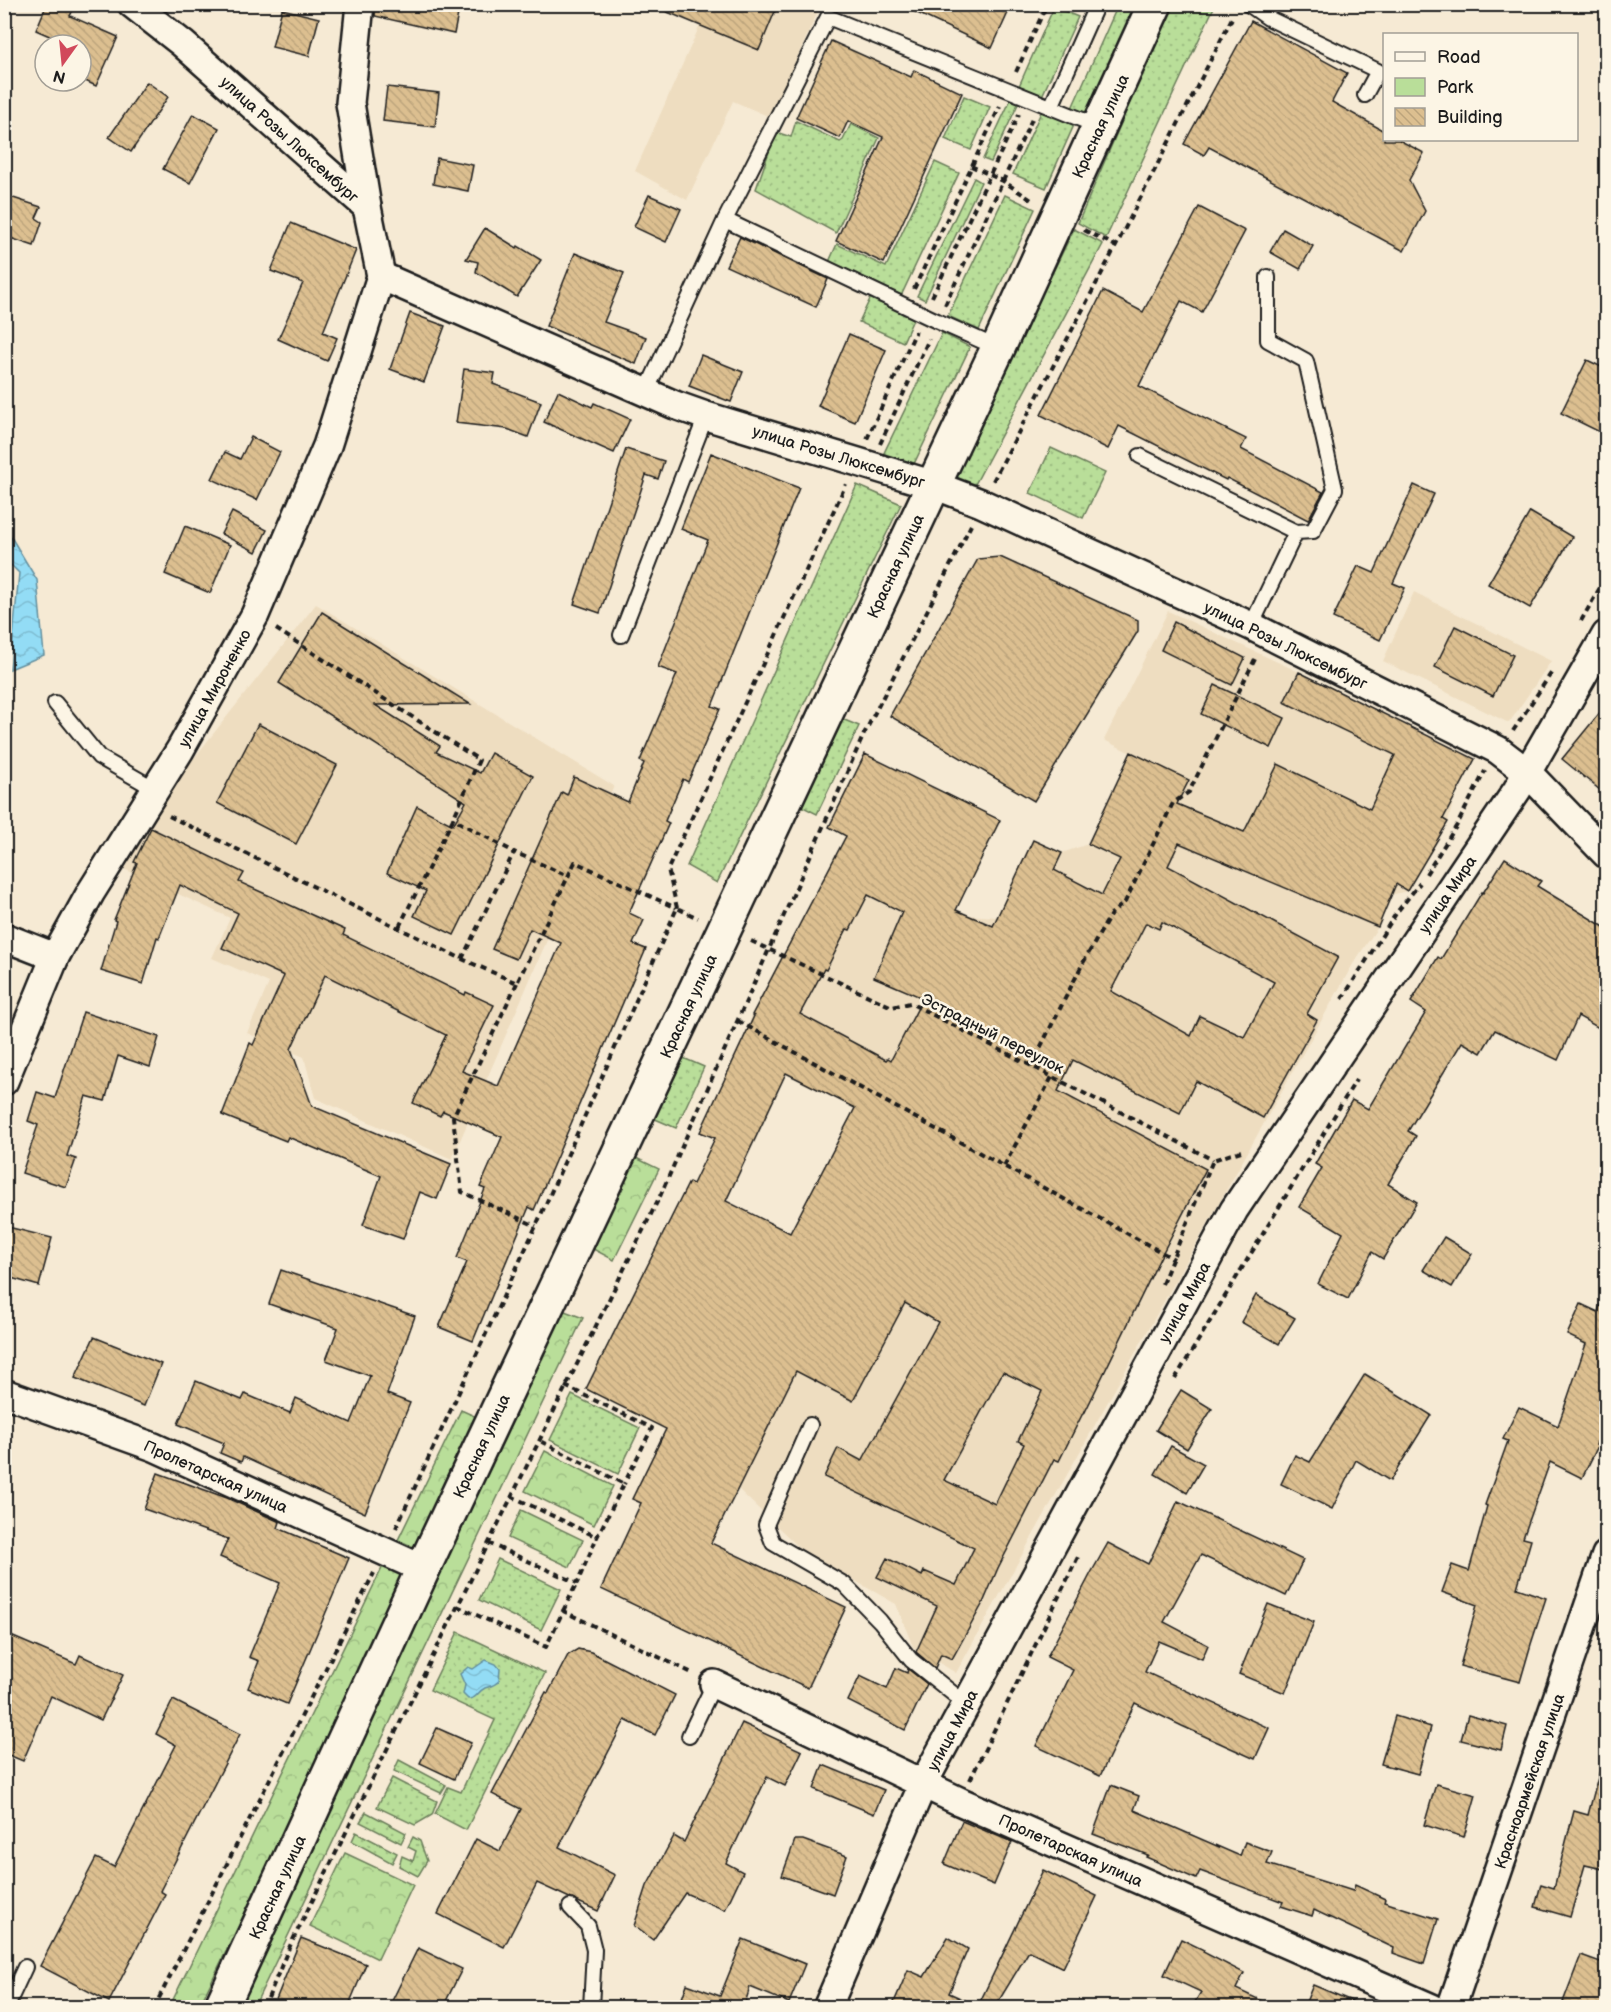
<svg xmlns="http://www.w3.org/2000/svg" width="1611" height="2012" font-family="'Balsamiq Sans',sans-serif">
	<defs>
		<pattern id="green-dots" width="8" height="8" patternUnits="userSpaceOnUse" patternTransform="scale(1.5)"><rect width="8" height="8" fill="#b9de99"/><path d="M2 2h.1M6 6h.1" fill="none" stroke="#9ebe83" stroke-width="1.8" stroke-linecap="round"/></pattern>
		<pattern id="forest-crowns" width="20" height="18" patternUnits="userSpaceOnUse" patternTransform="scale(1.5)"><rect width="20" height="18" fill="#b9de99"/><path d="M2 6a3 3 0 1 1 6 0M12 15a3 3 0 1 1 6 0" fill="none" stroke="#9ebe83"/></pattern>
		<pattern id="water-waves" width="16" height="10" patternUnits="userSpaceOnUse" patternTransform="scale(1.5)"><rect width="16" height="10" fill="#93dcf5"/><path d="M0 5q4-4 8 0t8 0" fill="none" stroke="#7ebcd1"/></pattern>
		<pattern id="building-back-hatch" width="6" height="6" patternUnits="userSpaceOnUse" patternTransform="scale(1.5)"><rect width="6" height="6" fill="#dcbf90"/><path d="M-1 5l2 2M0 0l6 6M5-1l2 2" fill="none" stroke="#bca47c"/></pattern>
	</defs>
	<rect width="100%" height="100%" fill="#f6ead4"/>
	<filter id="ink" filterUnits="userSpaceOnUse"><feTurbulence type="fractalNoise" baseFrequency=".0167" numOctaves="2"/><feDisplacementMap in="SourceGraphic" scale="12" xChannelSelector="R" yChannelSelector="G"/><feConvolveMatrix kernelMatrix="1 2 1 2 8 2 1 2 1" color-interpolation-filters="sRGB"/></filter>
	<g filter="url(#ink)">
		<g fill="#eeddc0">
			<path d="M709,5H821L770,117L733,101L687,200L635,171Z"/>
			<path d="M1414,592L1551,661L1509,723L1383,661Z"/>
			<path d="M316,604L614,786L452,1159L315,1098L304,1057L247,1033L269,983L212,958L230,918L122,868L149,815Z"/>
			<path d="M1168,611L1299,672L1475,759L1454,799L1448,822L1407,891L1391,895L1378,927L1353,964L956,1673L913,1647L896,1604L804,1552L738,1489L745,1473L796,1222L860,1097H834L801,1081L790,1051L747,1032L752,1015L843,842L890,867L911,891L967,915L997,917L1033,840L1062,853L1088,844L1131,753L1104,740Z"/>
		</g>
		<g fill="url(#green-dots)" stroke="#6a7d5a" stroke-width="1.5">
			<path d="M1118,5H1138L1088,115L1072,108Z"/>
			<path d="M1172,5H1215L1106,238L1078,223Z"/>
			<path d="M1054,7L1078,17L1042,96L1019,86Z"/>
			<path d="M964,96L990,107L971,150L945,139Z"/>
			<path d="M1011,99L1019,102L991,162L983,159Z"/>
			<path d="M1042,110L1074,125L1046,188L1013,174Z"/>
			<path d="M796,121L840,142L843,140L851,124L879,138L836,233L756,189L776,132L791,137Z"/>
			<path d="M935,162L959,173L901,296L829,262L837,244L886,267Z"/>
			<path d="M974,178L981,182L925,300L917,296Z"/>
			<path d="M1005,195L1035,209L979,330L948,316Z"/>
			<path d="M1074,229L1103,244L973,488L951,479Z"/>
			<path d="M871,297L914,317L903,342L859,322Z"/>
			<path d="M942,333L970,347L912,468L883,455Z"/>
			<path d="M1051,448L1105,473L1083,518L1030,493Z"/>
			<path d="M857,485L901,504L717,883L687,866Z"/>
			<path d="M842,719L859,726L817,814L801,806Z"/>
			<path d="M681,1057L704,1067L676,1128L653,1118Z"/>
			<path d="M572,1395L640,1428L618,1474L550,1440Z"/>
			<path d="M498,1559L561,1589L541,1630L479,1600Z"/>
			<path d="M458,1632L545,1673L466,1830L435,1814L448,1787L461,1792L495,1720L430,1690Z"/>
			<path d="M399,1760L446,1785L441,1793L394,1771Z"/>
			<path d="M392,1778L437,1801L432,1815L415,1825L377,1807Z"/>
			<path d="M366,1812L406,1833L401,1843L360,1822Z"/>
			<path d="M356,1832L397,1853L392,1863L352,1841Z"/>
			<path d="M413,1837L420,1841L427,1861L418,1876L399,1866L402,1856L413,1861L416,1851L408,1847Z"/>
		</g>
		<g fill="url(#forest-crowns)" stroke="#6a7d5a" stroke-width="1.5">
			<path d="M636,1158L659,1169L614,1260L591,1248Z"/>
			<path d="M562,1310L583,1318L254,2007L234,2008Z"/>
			<path d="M461,1410L479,1418L416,1548L398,1540Z"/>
			<path d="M545,1451L613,1486L594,1525L525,1491Z"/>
			<path d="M521,1510L583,1540L570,1567L508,1538Z"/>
			<path d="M385,1562L410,1573L199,2007L169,2008Z"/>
			<path d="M345,1853L413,1885L378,1959L310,1926Z"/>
		</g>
		<g fill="url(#water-waves)" stroke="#638f9e" stroke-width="1.5">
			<path d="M5,527L37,580L44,655L10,669L19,573L5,559Z"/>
			<path d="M486,1660L496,1664L500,1669L499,1681C494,1686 491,1686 485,1688C477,1692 477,1699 468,1699L463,1694L465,1685L460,1674L468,1667L473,1669Z"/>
		</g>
		<g fill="url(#building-back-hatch)" stroke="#1c1c1c" stroke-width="1.5" fill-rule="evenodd">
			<path d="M47,4H76L70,16L118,37L96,86L81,79V45H70L36,30Z"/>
			<path d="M376,4H460L454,34L375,16Z"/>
			<path d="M648,4H778L759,50Z"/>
			<path d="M898,4H1012L992,48Z"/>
			<path d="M282,9L319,18L309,56L272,47Z"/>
			<path d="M1251,21L1347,73L1332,102L1384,131V140H1399L1424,153L1409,180L1425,211L1404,251L1209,147L1204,155L1184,144Z"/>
			<path d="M831,41L911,77L914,70L962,93L884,263L836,241L883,137L848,121L840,138L796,118Z"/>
			<path d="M147,82L168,97L131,152L109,137Z"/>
			<path d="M387,87L439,93L435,127L383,121Z"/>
			<path d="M193,114L219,128L190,183L163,169Z"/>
			<path d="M437,158L473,165L468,191L433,184Z"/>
			<path d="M4,195L41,207L36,218L42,222L34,246L4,236Z"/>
			<path d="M649,195L681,209L666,242L634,227Z"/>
			<path d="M1199,207L1245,231L1202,312L1181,301L1139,386L1246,439L1241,449L1323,492L1308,520L1227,478L1226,480L1119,426L1108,449L1041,415L1103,291L1143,312Z"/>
			<path d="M291,223L356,250L323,332L337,338L327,361L278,339L303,283L271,271Z"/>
			<path d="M485,228L517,248L518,246L541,260L517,297L476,272L478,262L466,259Z"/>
			<path d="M1283,229L1313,246L1300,269L1270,252Z"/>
			<path d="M740,237L828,279L816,307L726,266Z"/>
			<path d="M575,253L624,273L604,322L646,337L636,364L546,326Z"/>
			<path d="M410,313L445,326L424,382L390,369Z"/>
			<path d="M849,334L886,350L855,422L818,406Z"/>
			<path d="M701,355L743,372L731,402L689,386Z"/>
			<path d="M1587,360L1606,369V435L1561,413Z"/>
			<path d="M464,369L495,373L493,384L541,402L528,437L507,429L456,423Z"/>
			<path d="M558,391L592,407L594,403L630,419L614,453L544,422Z"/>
			<path d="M251,437L280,452L257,500L212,479L225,452L240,459Z"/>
			<path d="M626,449L664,461L658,479L646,475L600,613L574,604Z"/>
			<path d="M711,453L799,488L712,706L720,709L688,782L683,779L665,821L669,823L629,913L644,920L633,944L646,949L534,1210L529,1207L473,1341L439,1327L467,1262L457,1258L485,1189L480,1187L502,1137L443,1111L440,1116L413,1103L446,1035L325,975L291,1049L312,1106L451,1164L437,1199L420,1192L403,1239L363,1225L381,1176L288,1137L286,1141L222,1115L250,1043L253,1045L284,976L222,948L238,913L180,885L159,938L157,937L143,984L101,971L116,921L114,920L137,863L134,862L151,828L244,873L239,882L345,930L343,935L465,995L466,992L494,1005L462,1071L498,1086L561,943L530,929L516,959L492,949L562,792L567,795L574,777L628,802L644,763L640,761L677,674L658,667L708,540L681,529Z"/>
			<path d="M1414,485L1434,494L1393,583L1405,588L1380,640L1333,618L1358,566L1374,573Z"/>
			<path d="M232,512L267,530L256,552L221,534Z"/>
			<path d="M1530,512L1572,537L1530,608L1488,584Z"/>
			<path d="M185,526L230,545L210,593L165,574Z"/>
			<path d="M1000,557L1138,620V631L1034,801L890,716L978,559Z"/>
			<path d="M322,612L470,704L375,705L440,746L436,752L480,773L491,753L533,776L454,935L414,916L426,891L387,873L417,806L453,825L466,802L279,683Z"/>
			<path d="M1174,622L1245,658L1232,685L1161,650Z"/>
			<path d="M1455,626L1513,655L1493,696L1435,667Z"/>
			<path d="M1299,672L1475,759L1443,819L1448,822L1407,891L1396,884L1378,927L1179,843L1168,866L1338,957L1307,1014L1317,1020L1263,1118L1196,1081L1180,1113L1073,1060L1058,1091L1206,1169L1160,1258L1085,1412L1084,1411L1059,1461L1054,1459L998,1568L983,1603L952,1659L941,1654L935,1668L916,1652L937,1606L877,1577L887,1558L922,1576L924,1571L956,1585L974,1548L824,1477L838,1448L862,1461L938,1322L905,1303L853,1401L796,1371L711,1543L846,1607L808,1688L601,1589L641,1503L632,1499L666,1429L586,1389L689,1182L693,1184L715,1138L700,1132L754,1016L752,1015L846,836L829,827L865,754L1000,820L956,910L993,926L1033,840L1062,853L1054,870L1102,895L1120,859L1088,844L1131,752L1189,780L1177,804L1244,832L1278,764L1370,809L1395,755L1284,702ZM868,895L902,912L874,977L923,998L891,1060L888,1058L886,1060L800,1014L824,969L826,970L847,929L850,930ZM1162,922L1274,982L1244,1037L1200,1016L1191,1036L1111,991L1146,923L1159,929ZM786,1073L855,1108L790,1233L726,1201ZM1003,1372L1042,1391L1018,1441L1024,1444L995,1504L944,1480Z"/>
			<path d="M1215,685L1285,718L1271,748L1201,714Z"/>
			<path d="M1606,705V795L1562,759Z"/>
			<path d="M258,724L337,765L296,844L217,803Z"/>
			<path d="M1505,858L1541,881L1537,886L1606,928V1032L1578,1016L1558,1060L1495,1030L1481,1053L1462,1042L1408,1131L1416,1136L1388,1184L1417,1202L1383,1259L1372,1252L1348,1299L1318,1284L1343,1233L1299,1207L1322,1168L1315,1164L1352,1100L1368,1109L1426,1012L1411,1002L1438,957L1441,959L1482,892L1483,893Z"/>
			<path d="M83,1012L159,1037L150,1067L118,1056L105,1101L86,1096L67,1156L76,1159L66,1187L22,1173L38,1125L28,1121L37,1092L55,1098Z"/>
			<path d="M4,1226L52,1238L39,1286L4,1276Z"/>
			<path d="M1444,1237L1472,1254L1452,1287L1423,1270Z"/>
			<path d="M281,1270L415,1316L387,1394L410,1403L365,1513L243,1457L241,1462L220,1453L224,1443L178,1424L196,1381L242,1400L245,1394L290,1413L296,1398L351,1423L370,1376L326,1360L338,1328L269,1304Z"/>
			<path d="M1256,1295L1295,1318L1279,1344L1241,1322Z"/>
			<path d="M1603,1295L1606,1296V1416L1596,1445L1598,1446L1582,1478L1550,1462L1523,1538L1531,1540L1517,1588L1546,1598L1531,1644L1520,1682L1460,1666L1477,1605L1442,1592L1452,1565L1469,1571L1487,1506L1485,1505L1508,1441L1503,1439L1519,1407L1558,1426L1586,1344L1567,1335L1581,1304L1598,1312Z"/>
			<path d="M94,1337L161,1364L144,1406L75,1378Z"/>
			<path d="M1365,1374L1431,1415L1390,1481L1356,1460L1332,1509L1281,1484L1295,1455L1310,1462Z"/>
			<path d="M1181,1390L1212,1409L1187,1449L1156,1430Z"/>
			<path d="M1171,1446L1204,1464L1187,1493L1155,1474Z"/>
			<path d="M158,1473L227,1498L280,1522L278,1528L349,1558L287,1704L248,1688L259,1661L249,1657L280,1583L220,1557L228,1539L144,1509Z"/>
			<path d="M1178,1501L1303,1560L1286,1596L1201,1555L1164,1622L1208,1645L1202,1659L1159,1641L1145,1672L1269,1728L1255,1759L1182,1726L1135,1703L1100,1776L1036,1746L1073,1670L1047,1657L1091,1573L1108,1543L1148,1564Z"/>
			<path d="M1268,1604L1314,1622L1285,1693L1239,1674Z"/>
			<path d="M4,1633L76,1664L80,1655L123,1675L101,1720L51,1696L23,1761L4,1753Z"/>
			<path d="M578,1649L591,1652L675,1695L655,1735L625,1720L559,1847L615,1875L598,1911L537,1883L504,1947L438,1914L476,1839L500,1851L521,1809L492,1794L546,1692L548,1693L568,1655Z"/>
			<path d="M896,1668L907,1673L908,1669L927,1684L905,1730L848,1701L860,1676L887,1689Z"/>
			<path d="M173,1700L240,1734L160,1891L165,1894L109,2002L40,1966L96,1858L114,1867L176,1745L156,1734Z"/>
			<path d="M1468,1715L1507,1726L1501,1750L1461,1740Z"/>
			<path d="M1395,1716L1431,1727L1418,1774L1381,1764Z"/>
			<path d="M742,1723L802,1751L785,1786L767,1777L726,1863L743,1872L725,1910L685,1893L653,1940L634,1926L647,1886L674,1836L684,1842Z"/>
			<path d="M437,1728L471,1743L454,1779L420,1763Z"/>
			<path d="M823,1765L884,1790L874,1814L814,1789Z"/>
			<path d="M1600,1770L1606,1771V1855L1603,1869L1585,1865L1570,1917L1535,1907L1541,1884L1554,1888L1574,1811L1588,1815Z"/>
			<path d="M1436,1784L1476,1795L1464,1837L1424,1825Z"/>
			<path d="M1111,1785L1139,1796L1134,1810L1240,1856L1245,1842L1272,1852L1267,1864L1353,1891L1355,1885L1385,1899L1384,1902L1438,1919L1424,1964L1393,1953L1394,1948L1314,1910L1312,1916L1281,1906L1283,1902L1200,1871L1196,1879L1146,1857L1148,1855L1093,1834Z"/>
			<path d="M962,1821L1012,1842L994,1885L944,1864Z"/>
			<path d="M795,1840H803L847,1856L833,1894L782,1876Z"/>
			<path d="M1043,1870L1097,1896L1063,1968L1029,1951L995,2007H892L908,1970L924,1977L948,1937L968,1949L949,1993L978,2006Z"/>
			<path d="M301,1938L366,1964L348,2007H273Z"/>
			<path d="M743,1939L805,1964L789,2003L750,1987L744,2007H679L687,1984L720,1996Z"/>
			<path d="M1181,1939L1204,1950L1203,1952L1244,1973L1236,1989L1275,2007H1192L1201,1992L1164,1975Z"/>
			<path d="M418,1948L462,1969L443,2007H389Z"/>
			<path d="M1581,1955L1606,1964V2007H1577L1563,2002Z"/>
			<path d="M1313,1985L1366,2007H1304Z"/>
		</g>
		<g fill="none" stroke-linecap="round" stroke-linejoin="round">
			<defs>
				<g id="lane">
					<path d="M1248,4L1268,18L1378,71L1365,95"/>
					<path d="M1051,107L1097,4"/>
					<path d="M998,348L937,321L725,220L828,17L1100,127"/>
					<path d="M646,392L725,220"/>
					<path d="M1140,456L1296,532"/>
					<path d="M1251,626L1296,532L1313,531L1335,489L1306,361L1268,340V277"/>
					<path d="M621,635L706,416"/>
					<path d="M55,703L99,757L155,789"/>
					<path d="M810,1425L766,1525L773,1543L844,1584L880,1621L911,1660L966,1704"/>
					<path d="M689,1736L714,1684"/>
					<path d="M570,1907L588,1926L594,1950L591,2008"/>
					<path d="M6,2008L25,1967"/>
				</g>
				<g id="street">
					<path d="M132,4L183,44L367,207"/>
					<path d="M381,276L675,405L706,416L934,485L981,503L1251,626L1498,750L1528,773L1606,854"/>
					<path d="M4,937L55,957"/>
					<path d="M4,1081L55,957L91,892L180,750L255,615L327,446L381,276L367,207L350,103L360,4"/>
					<path d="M4,1393L154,1447L423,1569"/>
					<path d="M714,1684L961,1802L1432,2008"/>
					<path d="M827,2008L923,1784L1234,1210L1517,790L1606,635"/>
					<path d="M1451,2008L1606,1555"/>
				</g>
				<path id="secondary" d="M221,2008L423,1569L998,348L1155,4"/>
			</defs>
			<use href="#lane" stroke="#1c1c1c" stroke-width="18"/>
			<use href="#street" stroke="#1c1c1c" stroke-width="32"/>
			<use href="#secondary" stroke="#1c1c1c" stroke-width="38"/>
			<g stroke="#1c1c1c" stroke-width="4" stroke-dasharray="6 4.5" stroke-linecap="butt">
				<path d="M1016,72L1047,4"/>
				<path d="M971,166L1003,181L1033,201"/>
				<path d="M1084,230L1116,246"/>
				<path d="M914,289L1000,106"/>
				<path d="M932,297L1019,114"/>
				<path d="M945,305L1032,119"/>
				<path d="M867,439L916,331"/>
				<path d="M880,444L929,339"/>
				<path d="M993,481L1116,246L1233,16"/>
				<path d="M1581,621L1606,577"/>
				<path d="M276,629L479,760L453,819"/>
				<path d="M1513,731L1552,672"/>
				<path d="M169,816L462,959L517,983L575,862L676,908"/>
				<path d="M1426,874L1457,825L1485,771"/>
				<path d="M677,908L668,869L846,484"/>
				<path d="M399,927L453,819L514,852"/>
				<path d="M751,941L892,1007L910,1003L1213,1160"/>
				<path d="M462,959L514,852L568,876"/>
				<path d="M517,983L453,1117L462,1192L536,1226"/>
				<path d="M1342,999L1397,912L1420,883"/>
				<path d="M738,1021L1174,1259"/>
				<path d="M1031,1066L1083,963L1111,914L1125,902L1173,803L1189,792L1256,657"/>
				<path d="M1004,1166L1052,1077"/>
				<path d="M1162,1284L1213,1160L1241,1151"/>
				<path d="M1175,1379L1356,1080"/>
				<path d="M565,1386L652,1428L624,1484"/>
				<path d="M511,1496L597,1537L624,1484L538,1440"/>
				<path d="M396,1528L536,1226L677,908L698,918"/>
				<path d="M488,1543L577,1583L597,1537"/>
				<path d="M457,1606L546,1647L563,1611L692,1673"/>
				<path d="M563,1611L577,1583"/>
				<path d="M970,1780L1078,1557"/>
				<path d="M154,2008L374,1573"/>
				<path d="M264,2008L287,1952L661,1194L864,734L971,525"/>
			</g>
			<use href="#lane" stroke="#fcf5e5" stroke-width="14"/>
			<use href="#street" stroke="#fcf5e5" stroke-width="27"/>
			<use href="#secondary" stroke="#fcf5e5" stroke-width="33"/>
		</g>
	</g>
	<g text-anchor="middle" stroke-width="5" stroke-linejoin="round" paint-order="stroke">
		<g font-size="16" fill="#1c1c1c" stroke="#fcf5e5">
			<text transform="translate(1100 126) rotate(-65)" y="6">Красная улица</text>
			<text transform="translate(290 139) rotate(42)" y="6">улица Розы Люксембург</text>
			<text transform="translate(839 456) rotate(17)" y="6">улица Розы Люксембург</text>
			<text transform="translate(895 566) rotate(-65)" y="6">Красная улица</text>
			<text transform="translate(1286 645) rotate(26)" y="6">улица Розы Люксембург</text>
			<text transform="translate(214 688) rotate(-61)" y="6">улица Мироненко</text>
			<text transform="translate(1447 894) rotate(-56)" y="6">улица Мира</text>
			<text transform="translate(688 1006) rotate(-65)" y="6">Красная улица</text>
			<text transform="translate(993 1033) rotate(27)" y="6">Эстрадный переулок</text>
			<text transform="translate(1184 1302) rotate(-61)" y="6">улица Мира</text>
			<text transform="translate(481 1446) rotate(-65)" y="6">Красная улица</text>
			<text transform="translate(216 1476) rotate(24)" y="6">Пролетарская улица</text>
			<text transform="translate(952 1730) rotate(-62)" y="6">улица Мира</text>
			<text transform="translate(1529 1781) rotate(-71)" y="6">Красноармейская улица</text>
			<text transform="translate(1071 1850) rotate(24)" y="6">Пролетарская улица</text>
			<text transform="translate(277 1887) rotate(-65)" y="6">Красная улица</text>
		</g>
	</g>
	<rect width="1611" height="2012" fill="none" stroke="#fcf5e5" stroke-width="24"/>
	<rect x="12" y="12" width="1587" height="1988" fill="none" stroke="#1c1c1c" stroke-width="2" filter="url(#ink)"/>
	<rect x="1383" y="33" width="195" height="108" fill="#fcf5e5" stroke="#a29e95" stroke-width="1.5"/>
	<rect x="1395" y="52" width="30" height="9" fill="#fcf5e5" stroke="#a29e95" stroke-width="1.5"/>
	<text x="1437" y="63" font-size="18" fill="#1c1c1c">Road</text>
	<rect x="1395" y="78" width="30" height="18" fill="#b9de99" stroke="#a29e95" stroke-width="1.5"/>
	<text x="1437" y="93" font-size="18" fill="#1c1c1c">Park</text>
	<rect x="1395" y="108" width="30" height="18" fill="url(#building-back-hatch)" stroke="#a29e95" stroke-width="1.5"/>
	<text x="1437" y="123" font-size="18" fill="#1c1c1c">Building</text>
	<g transform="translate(63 63) rotate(195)"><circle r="28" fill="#fcf5e5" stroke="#a29e95" stroke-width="1.5"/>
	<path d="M0-4.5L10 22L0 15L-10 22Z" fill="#d1495b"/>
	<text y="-9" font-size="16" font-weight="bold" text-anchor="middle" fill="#1c1c1c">N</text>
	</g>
</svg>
